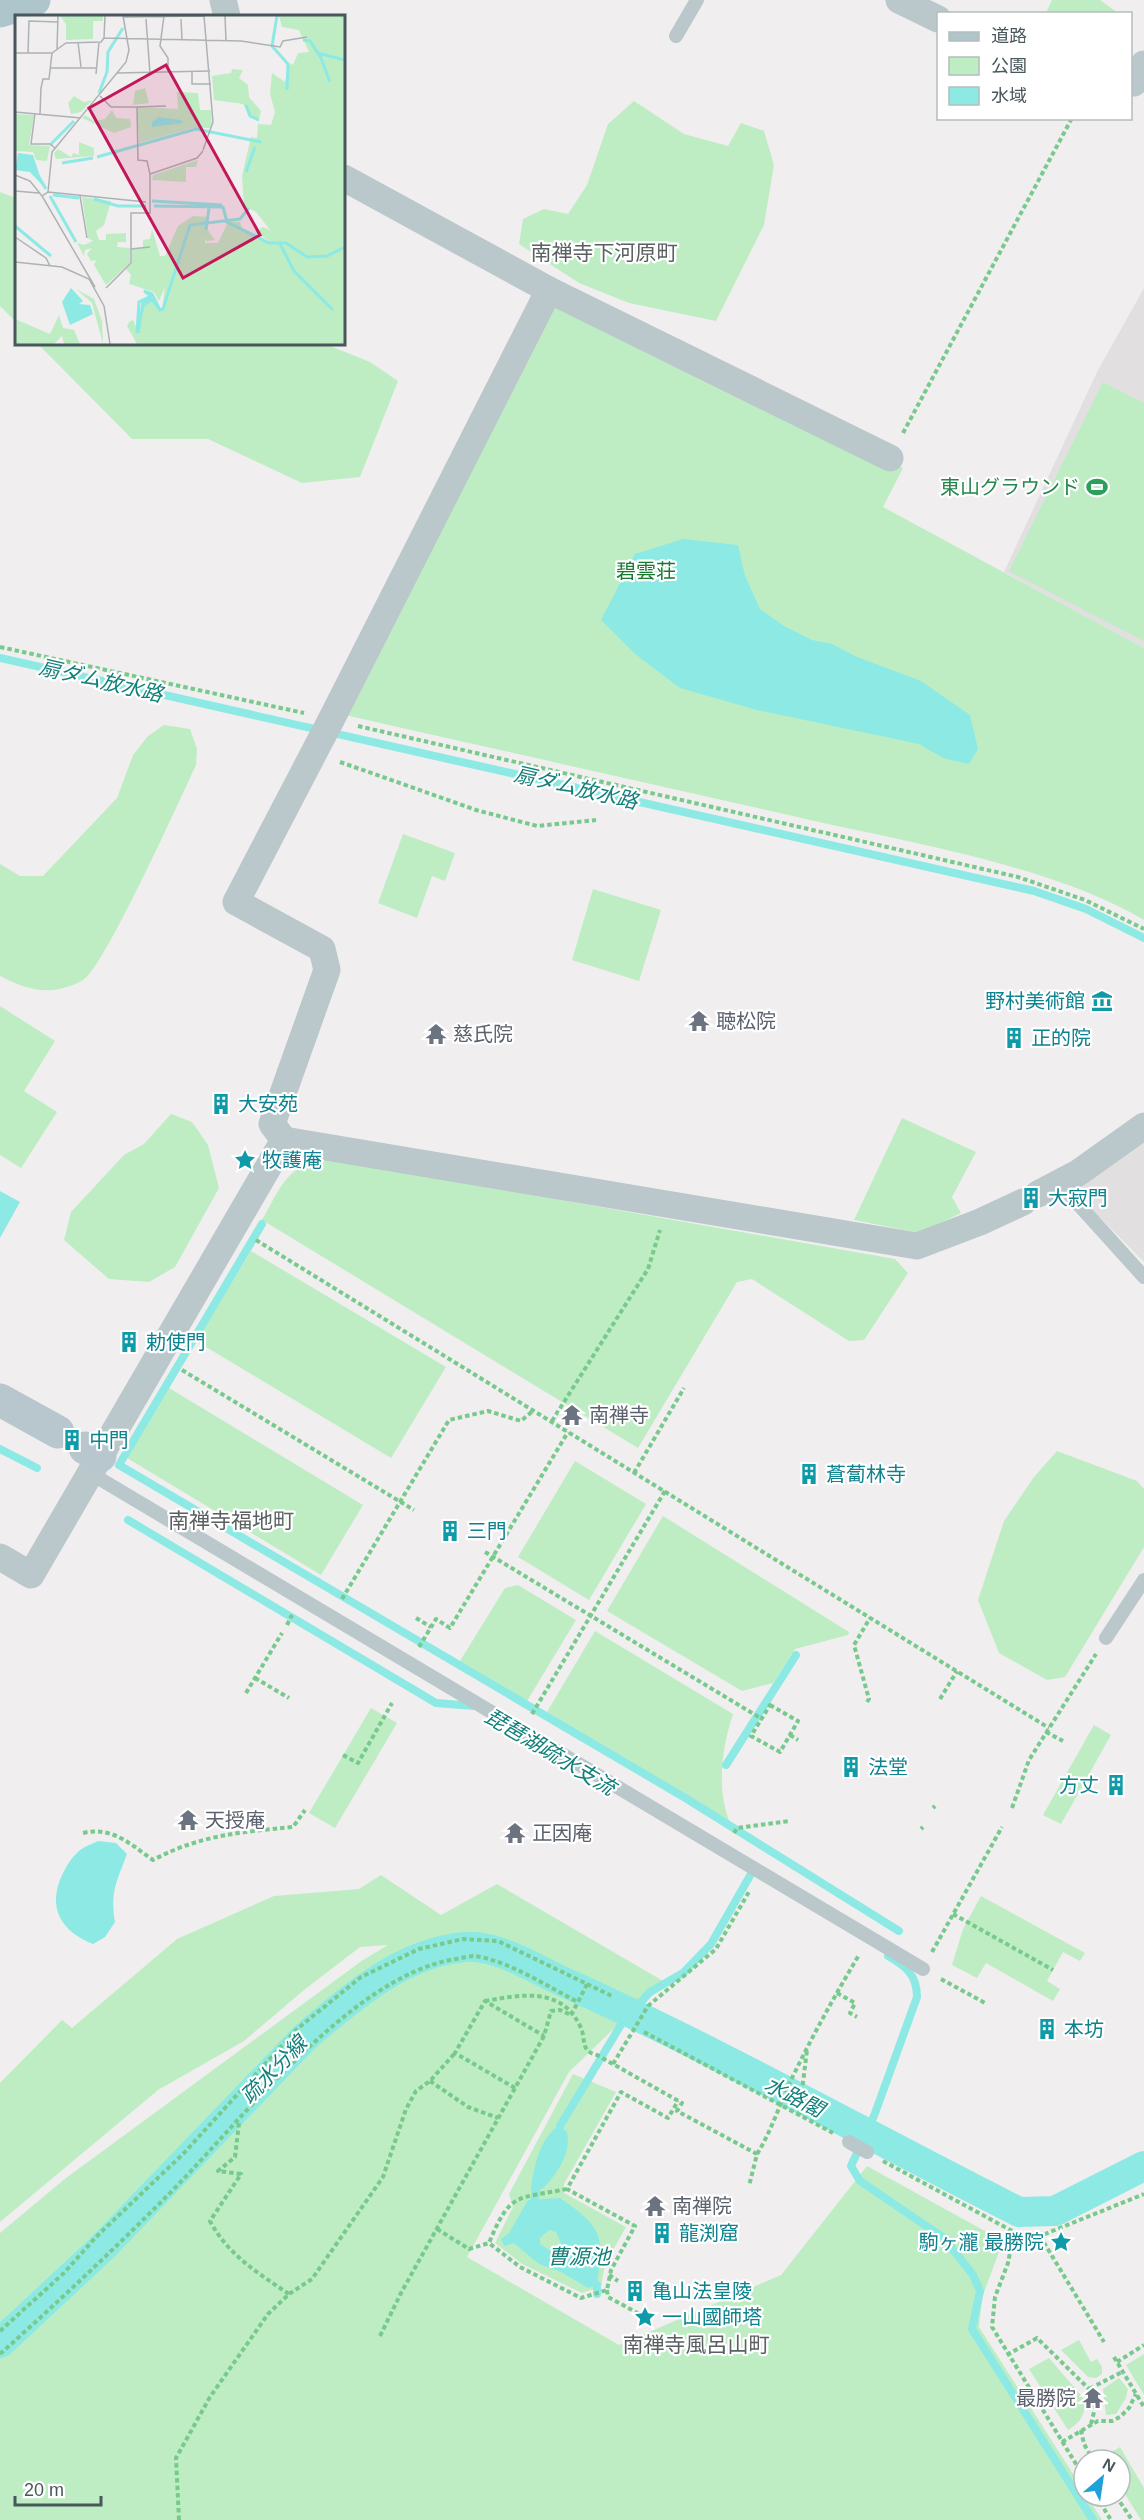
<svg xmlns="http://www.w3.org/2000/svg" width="1144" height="2520" font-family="Helvetica,'Noto Sans JP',sans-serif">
	<rect width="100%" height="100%" fill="#f1eeef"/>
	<g fill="#e2dfe0">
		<path d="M1144,288V648L1004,572L1097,372Z"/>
		<path d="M1144,1140V1262L1072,1189Z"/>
	</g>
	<g fill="#beedc4">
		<path d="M1052,0H1100L1118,13H1046Z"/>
		<path d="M634,101L684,134L728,146L741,123L764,131L774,165L764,225L716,321L629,303L579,283L519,244L523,219L544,209L568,214L587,185L608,124Z"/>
		<path d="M0,192L16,198V322L0,306Z"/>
		<path d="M551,294L903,468L883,507L1144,648V920C1056,868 919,844 819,822C661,786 503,751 345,715Z"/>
		<path d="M38,344H325L370,362L398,381L360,477L302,483L208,439H132Z"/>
		<path d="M1103,382L1144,403V641L1009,571Z"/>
		<path d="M164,725L190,729L197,749L196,765C181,797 103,970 83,980C52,997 29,991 0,976V864L20,876H43L117,798L133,755L148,736Z"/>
		<path d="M403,834L455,853L445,881L432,876L417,918L378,903Z"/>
		<path d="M593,889L661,910L639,981L572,960Z"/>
		<path d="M0,1006L55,1041L24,1091L57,1112L21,1168L0,1155Z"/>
		<path d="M171,1114L192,1122L208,1145L219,1188L175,1267L149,1282L109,1279L64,1240L71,1212L124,1155L144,1144Z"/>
		<path d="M902,1118L976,1152L952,1197L961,1213L920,1233L854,1220Z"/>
		<path d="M327,1159L895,1259L908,1273L864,1340L849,1341L752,1279L737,1282L638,1448L262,1220C281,1187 286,1165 327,1159Z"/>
		<path d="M251,1251L446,1367L391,1458L196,1341Z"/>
		<path d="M169,1388L363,1505L321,1575L127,1458Z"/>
		<path d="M1057,1451L1137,1481L1144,1489V1547L1065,1677L1047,1680L999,1653L978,1600L1004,1521L1034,1477Z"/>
		<path d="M575,1461L646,1504L589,1600L518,1557Z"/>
		<path d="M663,1516L849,1632L848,1635L795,1649L773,1683L742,1691L607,1611Z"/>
		<path d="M518,1585L576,1620L527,1701L460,1661L505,1588Z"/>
		<path d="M595,1631L733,1714C722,1747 716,1789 730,1823L547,1712Z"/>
		<path d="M371,1708L397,1723L335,1828L309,1813Z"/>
		<path d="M1094,1725L1111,1735L1061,1824L1043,1815Z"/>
		<path d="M381,1875L441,1915L497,1884L663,1981L569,2072L467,2257L619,2345L781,2275L867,2166L1003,2241L982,2298L979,2327L1084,2491V2496H1087L1102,2520H0V2233L66,2178L363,1960L388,1945L360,1947L304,1990L244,2041L158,2090L0,2222V2083L62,2020L72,2028L177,1939L274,1896L359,1889Z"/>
		<path d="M981,1896L1085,1953L1080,1961L1063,1952L1047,1981L1060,1989L1053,2001L986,1963L977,1978L952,1965L963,1929Z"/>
		<path d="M573,2074L616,2092L564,2184V2193L626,2227L605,2264L601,2287L582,2293L522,2264L495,2243L513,2207L509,2194Z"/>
		<path d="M1079,2340L1091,2362L1097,2359L1102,2367V2374L1096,2378L1088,2377L1061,2350Z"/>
		<path d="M1144,2354V2395L1126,2365Z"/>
		<path d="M1049,2358L1085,2400C1085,2415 1081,2422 1068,2430L1029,2369Z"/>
		<path d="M1119,2378L1128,2389L1126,2398L1116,2414L1106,2415L1103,2389Z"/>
		<path d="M1120,2447L1144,2488V2520H1141L1120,2486V2460H1105L1103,2457Z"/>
	</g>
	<g fill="#8de9e4" fill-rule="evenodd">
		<path d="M683,539L738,545L745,576L760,609L784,626L812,640L832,644L857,657L921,681L970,715L978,749L969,764L943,758L919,744L757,710L680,688L635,654L601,620L635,554Z"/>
		<path d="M0,1191L20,1202L0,1238Z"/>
		<path d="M98,1841L116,1843L127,1854C117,1881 110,1891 115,1922L105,1937L93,1944C61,1931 47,1908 62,1875C66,1867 71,1858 78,1852C83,1847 92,1844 98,1841Z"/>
		<path d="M560,2126L567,2132C572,2152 556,2176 542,2189L531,2190C532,2172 541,2133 560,2126Z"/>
		<path d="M560,2198C603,2228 604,2234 597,2285L588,2288L561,2272L539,2264L514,2243L504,2246L501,2239L509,2233L528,2200ZM549,2230L556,2232L561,2243L557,2249L551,2251L540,2244V2238Z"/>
	</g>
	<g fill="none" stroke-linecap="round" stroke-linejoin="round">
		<g stroke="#8de9e4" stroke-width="8">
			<path d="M0,658L1034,891L1086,909L1144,938"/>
			<path d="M262,1224L119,1465L687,1799L899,1931"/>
			<path d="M0,1449L37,1468"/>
			<path d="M128,1520L436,1703L474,1706"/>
			<path d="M726,1765L796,1655"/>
			<path d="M888,1956C906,1966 917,1975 917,1997L874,2116L851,2166L860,2181L944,2238L973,2275L980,2291L972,2329L1093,2520"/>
			<path d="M560,2126L622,2023L650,1992L683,1973L711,1944L751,1874"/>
			<path d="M535,2199L536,2189"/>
			<path d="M597,2285V2294"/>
		</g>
		<path stroke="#8de9e4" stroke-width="30" d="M0,2343L103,2247L305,2037C351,1998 401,1953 464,1947C498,1944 536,1970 566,1983C720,2052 868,2136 1019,2212L1055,2211L1144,2166"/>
		<g stroke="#77ca8c" stroke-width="4" stroke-dasharray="4.5 3" stroke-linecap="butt">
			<path d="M903,433L1072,118"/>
			<path d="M0,647L304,713"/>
			<path d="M358,726L1018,877L1085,900L1144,929"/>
			<path d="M340,762L476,810L537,826L596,820"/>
			<path d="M256,1240L1049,1728"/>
			<path d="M182,1370L414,1510"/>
			<path d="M552,1421L648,1269L660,1230"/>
			<path d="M634,1473L684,1388"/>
			<path d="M485,1552L762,1719"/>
			<path d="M342,1599L449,1420L488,1411L521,1421L534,1410"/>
			<path d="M416,1618L431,1627"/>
			<path d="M287,1625L292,1615"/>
			<path d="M419,1647L436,1619L450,1628L568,1432"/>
			<path d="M255,1678L289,1698"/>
			<path d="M246,1693L282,1633"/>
			<path d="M940,1699L957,1671"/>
			<path d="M867,1702L869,1699L854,1645L870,1618"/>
			<path d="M770,1705L798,1721L780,1752L751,1736Z"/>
			<path d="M532,1714L665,1491"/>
			<path d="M1046,1732L1063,1741"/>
			<path d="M790,1735L798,1740"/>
			<path d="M343,1755L358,1763L392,1703"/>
			<path d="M933,1808L935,1806"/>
			<path d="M1012,1808L1029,1760L1096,1654"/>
			<path d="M921,1829L923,1827"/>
			<path d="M83,1833C112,1826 130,1844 153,1860C200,1835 241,1832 293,1827L305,1810"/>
			<path d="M734,1833L737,1828L790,1821"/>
			<path d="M953,1914L1053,1970"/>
			<path d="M932,1952L1002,1827"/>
			<path d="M941,1979L987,2004"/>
			<path d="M587,1984L612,1996"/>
			<path d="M837,1993L855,2003L850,2013L857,2017"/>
			<path d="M485,2001C520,1995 561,1986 580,2026C587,2039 579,2051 597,2055L682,2103L677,2111L757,2154L749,2186"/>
			<path d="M571,2015L578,2002"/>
			<path d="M644,2032L833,2133"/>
			<path d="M613,2064L648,2006L716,1949L750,1890"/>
			<path d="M430,2081L468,2107L498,2118"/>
			<path d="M515,2088L455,2053L485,2001L544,2036"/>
			<path d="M799,2115L807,2050"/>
			<path d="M239,2123L235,2157L218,2171L241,2174L210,2221C228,2255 258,2273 289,2294"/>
			<path d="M757,2154C772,2130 780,2103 792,2078C813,2035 835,1995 859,1955"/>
			<path d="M883,2161L1014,2232L1040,2236L1144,2194"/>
			<path d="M567,2189C516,2199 510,2192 489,2243L520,2267L581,2298L607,2290L611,2270L635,2226L567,2189L621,2092L668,2118L678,2101"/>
			<path d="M437,2229L469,2249L489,2243"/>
			<path d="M1014,2232L1008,2263L995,2297L992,2327L1084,2477"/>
			<path d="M1040,2236L1104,2342"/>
			<path d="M609,2275L618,2281"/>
			<path d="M607,2290L608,2297L643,2316"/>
			<path d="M0,2331L64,2273L96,2237L184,2153L297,2029L361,1977L419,1949L463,1939L498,1941L587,1984L578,2002C548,1987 508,1960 474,1956C469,1956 462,1958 456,1959C350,1975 237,2127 162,2201C110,2253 56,2304 0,2354"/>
			<path d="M380,2336L401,2293L544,2036L551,2011L560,2010L571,2015"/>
			<path d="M1007,2355L1037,2338L1089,2389"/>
			<path d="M1114,2357L1144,2407"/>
			<path d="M1117,2362L1144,2345"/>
			<path d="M1091,2424L1095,2408L1089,2389L1122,2372"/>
			<path d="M1081,2430L1084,2444L1093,2460"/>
			<path d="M1062,2442L1098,2421H1112L1120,2417L1129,2408L1136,2394"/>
			<path d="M1096,2496L1111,2520"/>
			<path d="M1116,2496L1132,2520"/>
			<path d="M179,2520L176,2458L210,2397L268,2314L289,2294L312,2279L383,2177L406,2109L416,2091L430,2081L455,2053"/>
		</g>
		<g stroke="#bac7cb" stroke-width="14">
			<path d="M676,36L697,0"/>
			<path d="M1060,1184L1144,1277"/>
			<path d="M90,1473L923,1969"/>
			<path d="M1106,1638L1144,1580"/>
			<path d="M849,2142L867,2152"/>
		</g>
		<g stroke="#bac7cb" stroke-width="27">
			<path d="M223,0L227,16"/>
			<path d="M899,0L938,19"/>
			<path d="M1134,83L1144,64"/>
			<path d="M344,178L549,290"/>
			<path d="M284,1140L272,1124L327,970L322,949L236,902L331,720L549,290L890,458"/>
			<path d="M1038,1194L1078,1173L1144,1126"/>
			<path d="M0,1557L31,1575L284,1140L917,1246L980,1222L1023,1202"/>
		</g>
		<g stroke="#b8c7cd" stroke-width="33">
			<path d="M0,1400L58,1432"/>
			<path d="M85,1448L100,1456"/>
		</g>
		<path stroke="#afc5cc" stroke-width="33" d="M0,11L34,0"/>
	</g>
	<defs>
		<symbol id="stadium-bare" viewBox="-9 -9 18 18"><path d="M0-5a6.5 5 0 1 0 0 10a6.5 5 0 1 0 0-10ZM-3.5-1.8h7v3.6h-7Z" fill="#2e9e5b" stroke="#fff" stroke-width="2.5" paint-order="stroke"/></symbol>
		<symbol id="museum-bare" viewBox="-9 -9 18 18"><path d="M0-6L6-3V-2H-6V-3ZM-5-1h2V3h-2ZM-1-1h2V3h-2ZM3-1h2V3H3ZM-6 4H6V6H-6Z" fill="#0f9aa8" stroke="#fff" stroke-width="2.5" paint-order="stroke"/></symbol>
		<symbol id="temple-bare" viewBox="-9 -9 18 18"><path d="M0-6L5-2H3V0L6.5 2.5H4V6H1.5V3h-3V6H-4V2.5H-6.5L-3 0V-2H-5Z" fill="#6b7280" stroke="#fff" stroke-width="2.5" paint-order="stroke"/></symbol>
		<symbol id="building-bare" viewBox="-9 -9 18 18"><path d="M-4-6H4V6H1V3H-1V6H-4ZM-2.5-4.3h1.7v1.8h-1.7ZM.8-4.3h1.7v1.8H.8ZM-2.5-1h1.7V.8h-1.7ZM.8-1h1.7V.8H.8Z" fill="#0f9aa8" stroke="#fff" stroke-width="2.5" paint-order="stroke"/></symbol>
		<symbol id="sight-bare" viewBox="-9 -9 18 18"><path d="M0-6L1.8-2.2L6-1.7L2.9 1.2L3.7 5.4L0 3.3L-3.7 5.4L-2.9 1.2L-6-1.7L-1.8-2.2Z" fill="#0f9aa8" stroke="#fff" stroke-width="2.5" paint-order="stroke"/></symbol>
	</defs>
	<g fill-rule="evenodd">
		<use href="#stadium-bare" x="1082" y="472" width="30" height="30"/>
		<use href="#museum-bare" x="1087" y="986" width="30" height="30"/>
		<use href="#temple-bare" x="684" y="1006" width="30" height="30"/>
		<use href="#temple-bare" x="421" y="1019" width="30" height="30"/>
		<use href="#building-bare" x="999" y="1023" width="30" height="30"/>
		<use href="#building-bare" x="206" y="1089" width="30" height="30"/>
		<use href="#sight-bare" x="230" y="1145" width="30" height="30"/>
		<use href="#building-bare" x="1016" y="1183" width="30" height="30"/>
		<use href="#building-bare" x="114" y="1327" width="30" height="30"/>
		<use href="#temple-bare" x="557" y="1400" width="30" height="30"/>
		<use href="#building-bare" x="57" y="1425" width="30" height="30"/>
		<use href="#building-bare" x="794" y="1459" width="30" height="30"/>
		<use href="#building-bare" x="435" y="1516" width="30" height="30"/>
		<use href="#building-bare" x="836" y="1752" width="30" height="30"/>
		<use href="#building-bare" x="1101" y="1770" width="30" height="30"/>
		<use href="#temple-bare" x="173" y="1805" width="30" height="30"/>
		<use href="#temple-bare" x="500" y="1818" width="30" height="30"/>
		<use href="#building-bare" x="1032" y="2014" width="30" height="30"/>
		<use href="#temple-bare" x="640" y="2191" width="30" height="30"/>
		<use href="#building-bare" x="647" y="2218" width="30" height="30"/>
		<use href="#sight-bare" x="1046" y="2227" width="30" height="30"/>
		<use href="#building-bare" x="620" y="2276" width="30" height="30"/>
		<use href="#sight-bare" x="630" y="2302" width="30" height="30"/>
		<use href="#temple-bare" x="1078" y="2383" width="30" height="30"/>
	</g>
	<g text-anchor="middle" stroke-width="4.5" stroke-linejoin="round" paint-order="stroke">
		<g font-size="20" fill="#27864d" stroke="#fff" text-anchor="end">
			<text x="1080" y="494">東山グラウンド</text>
		</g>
		<g font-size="20" fill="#1a7a31" stroke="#fff">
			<text x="646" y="578">碧雲荘</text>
		</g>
		<g font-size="20" fill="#0d838f" stroke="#fff" text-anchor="start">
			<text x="1085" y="1008" text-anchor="end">野村美術館</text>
			<text x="1031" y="1045">正的院</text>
			<text x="238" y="1111">大安苑</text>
			<text x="262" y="1167">牧護庵</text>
			<text x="1048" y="1205">大寂門</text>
			<text x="146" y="1349">勅使門</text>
			<text x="89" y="1447">中門</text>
			<text x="826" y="1481">蒼蔔林寺</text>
			<text x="467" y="1538">三門</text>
			<text x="868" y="1774">法堂</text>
			<text x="1099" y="1792" text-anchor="end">方丈</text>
			<text x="1064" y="2036">本坊</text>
			<text x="679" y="2240">龍渕窟</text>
			<text x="1044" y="2249" text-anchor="end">駒ヶ瀧 最勝院</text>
			<text x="652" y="2298">亀山法皇陵</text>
			<text x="662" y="2324">一山國師塔</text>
		</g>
		<g font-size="20" fill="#5b616d" stroke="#fff" text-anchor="start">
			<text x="716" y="1028">聴松院</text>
			<text x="453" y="1041">慈氏院</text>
			<text x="589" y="1422">南禅寺</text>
			<text x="205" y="1827">天授庵</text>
			<text x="532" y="1840">正因庵</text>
			<text x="672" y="2213">南禅院</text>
			<text x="1076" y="2405" text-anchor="end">最勝院</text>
		</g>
		<g font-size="21" fill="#5b6163" stroke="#fff">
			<text x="604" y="260">南禅寺下河原町</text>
			<text x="231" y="1528">南禅寺福地町</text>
			<text x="696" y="2352">南禅寺風呂山町</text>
		</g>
		<g font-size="21" font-style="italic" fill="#117f7a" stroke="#fff">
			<text transform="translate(101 681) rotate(13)" y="7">扇ダム放水路</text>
			<text transform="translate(576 788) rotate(13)" y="7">扇ダム放水路</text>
			<text transform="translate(550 1752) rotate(31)" y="7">琵琶湖疏水支流</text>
			<text transform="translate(274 2070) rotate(-46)" y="7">疏水分線</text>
			<text transform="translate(794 2097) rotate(27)" y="7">水路閣</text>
			<text x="579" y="2264">曹源池</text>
		</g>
	</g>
	<g transform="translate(15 15)">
		<rect width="330" height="330" fill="#f1eeef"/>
		<path d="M45,1H88V6H78V24L51,25V9ZM264,1H330V329H122L112,311L114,307L118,305L124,318L128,291L137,284L147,295L150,272L144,286L139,277L114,269L116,260L111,254L117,248V234L128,233V225L135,224L137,214L145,241H150L163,211L178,201L193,202L190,211L200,225L191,226L190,222V228H203L213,207H225L227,213L256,227L240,217L248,212L255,215L241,197L229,191L227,161L236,122L242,123L243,109L256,110L260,97L255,79L257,58L270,67L275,48L278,50L283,38L294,37L284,15L267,12ZM217,54L228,55L224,63L233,70L234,82L246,96L244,104L235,101L228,89L199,85L197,61L216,58ZM130,73L134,88L118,90L120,76ZM162,77L183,78L185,95H196L197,113H178L124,128L122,92L163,94ZM59,81L69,87L77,85L66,97L56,99L53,88ZM97,95L101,103L115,104L116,112L99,118L67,103L70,100L79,106L90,104ZM0,99L19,100L14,130L35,131L32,146L21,145L18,137L0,136ZM64,127L79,133V141L41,144L39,138L43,134L56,142L58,138L64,140ZM183,145L181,152H171V167L137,165L138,160ZM67,182L96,186L89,210L81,216L84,225H91V219L111,218V227H103L102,232L115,233V248L91,270L79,250L81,245L76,246L72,239L77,233L70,235L69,241L62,228L69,230L78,226L73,223ZM61,274L79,284L87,306L88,329L77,288ZM44,300L48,313L59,315L65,329H49L47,321L39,329H0V304L35,319Z" fill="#beedc4"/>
		<path d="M144,102L166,105L168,108L137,112V107ZM3,138L18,140L28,171L15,157L0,155ZM56,273L68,286L64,289L75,290L78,299L55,310L47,287Z" fill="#8de9e4"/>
		<path fill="none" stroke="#8de9e4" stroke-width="3" d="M262,1L257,31L273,49L272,75M288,25L295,26L306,43L315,67M302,38L330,45M84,78L92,57L93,37L108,13M231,90L235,101L244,105M35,130L59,106M82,142L181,114L246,127M47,148L78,143M21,157L31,174M231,157L240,132M38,180L64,183M35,181L61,227M79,184L103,191H131M137,186L207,190M139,191L208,192L212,207L254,228H271L292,242L312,241L330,232M0,211L36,241M191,215L194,193M265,229L279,256L318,295M129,276L137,279L145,295L137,284L128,291L122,318L124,287L136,281ZM123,318L128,287L137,282L145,295L148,294L175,210L225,204L234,193"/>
		<path fill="none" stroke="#adb2b4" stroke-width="1.5" d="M149,1L145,31L153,43V56M210,1L211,26M108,2L189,1M131,4L135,59M166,4L167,25M89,23L90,1M63,27L66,52M42,34L43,1M0,38H37L51,28L86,27L89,23L226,26L265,32L268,26L292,22M13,38L14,6L43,7M36,53H81M177,56V69H196M102,58L195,56M81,59L84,27M85,81L96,92H122M0,97L66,103M20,98L16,129H35L40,133M25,99L26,73L28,64H34L37,38M188,135L198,107L189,1M135,159L132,146L123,145L122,92L151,91M0,160L15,166L27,181M0,176L24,178M33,177L131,187M65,181L72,223M0,222L31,243L35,251M116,234L135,232M0,247L47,252L74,264L89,291L95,329M80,272L27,181L33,177L37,137L111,47L114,35L108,1M91,273L116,248V198H135V159L182,143L188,136"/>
		<path fill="#c2185b" fill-opacity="0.15" stroke="#c2185b" stroke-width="3" d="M151,50L245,220L168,263L74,93Z"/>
		<rect width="330" height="330" fill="none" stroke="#47575b" stroke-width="3"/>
	</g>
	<rect x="937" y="12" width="195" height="108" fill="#ffffff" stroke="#b5bcbd" stroke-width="1.5"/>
	<rect x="949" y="32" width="30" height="9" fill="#afc5cc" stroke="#b5bcbd" stroke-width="1.5"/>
	<text x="991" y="42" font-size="18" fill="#47575b">道路</text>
	<rect x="949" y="57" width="30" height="18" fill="#beedc4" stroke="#b5bcbd" stroke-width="1.5"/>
	<text x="991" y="72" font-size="18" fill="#47575b">公園</text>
	<rect x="949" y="87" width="30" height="18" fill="#8de9e4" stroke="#b5bcbd" stroke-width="1.5"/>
	<text x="991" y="102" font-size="18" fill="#47575b">水域</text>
	<g transform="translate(1102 2478) rotate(29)"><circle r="28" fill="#ffffff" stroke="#b5bcbd" stroke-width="1.5"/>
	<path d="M0-4.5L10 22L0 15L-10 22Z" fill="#1fa1da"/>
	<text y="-9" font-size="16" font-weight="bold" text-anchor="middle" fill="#47575b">N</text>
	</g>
	<path d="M15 2496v9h86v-9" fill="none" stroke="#47575b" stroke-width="3"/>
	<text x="24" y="2496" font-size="18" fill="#47575b" stroke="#ffffff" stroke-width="4.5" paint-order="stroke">20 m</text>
</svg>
